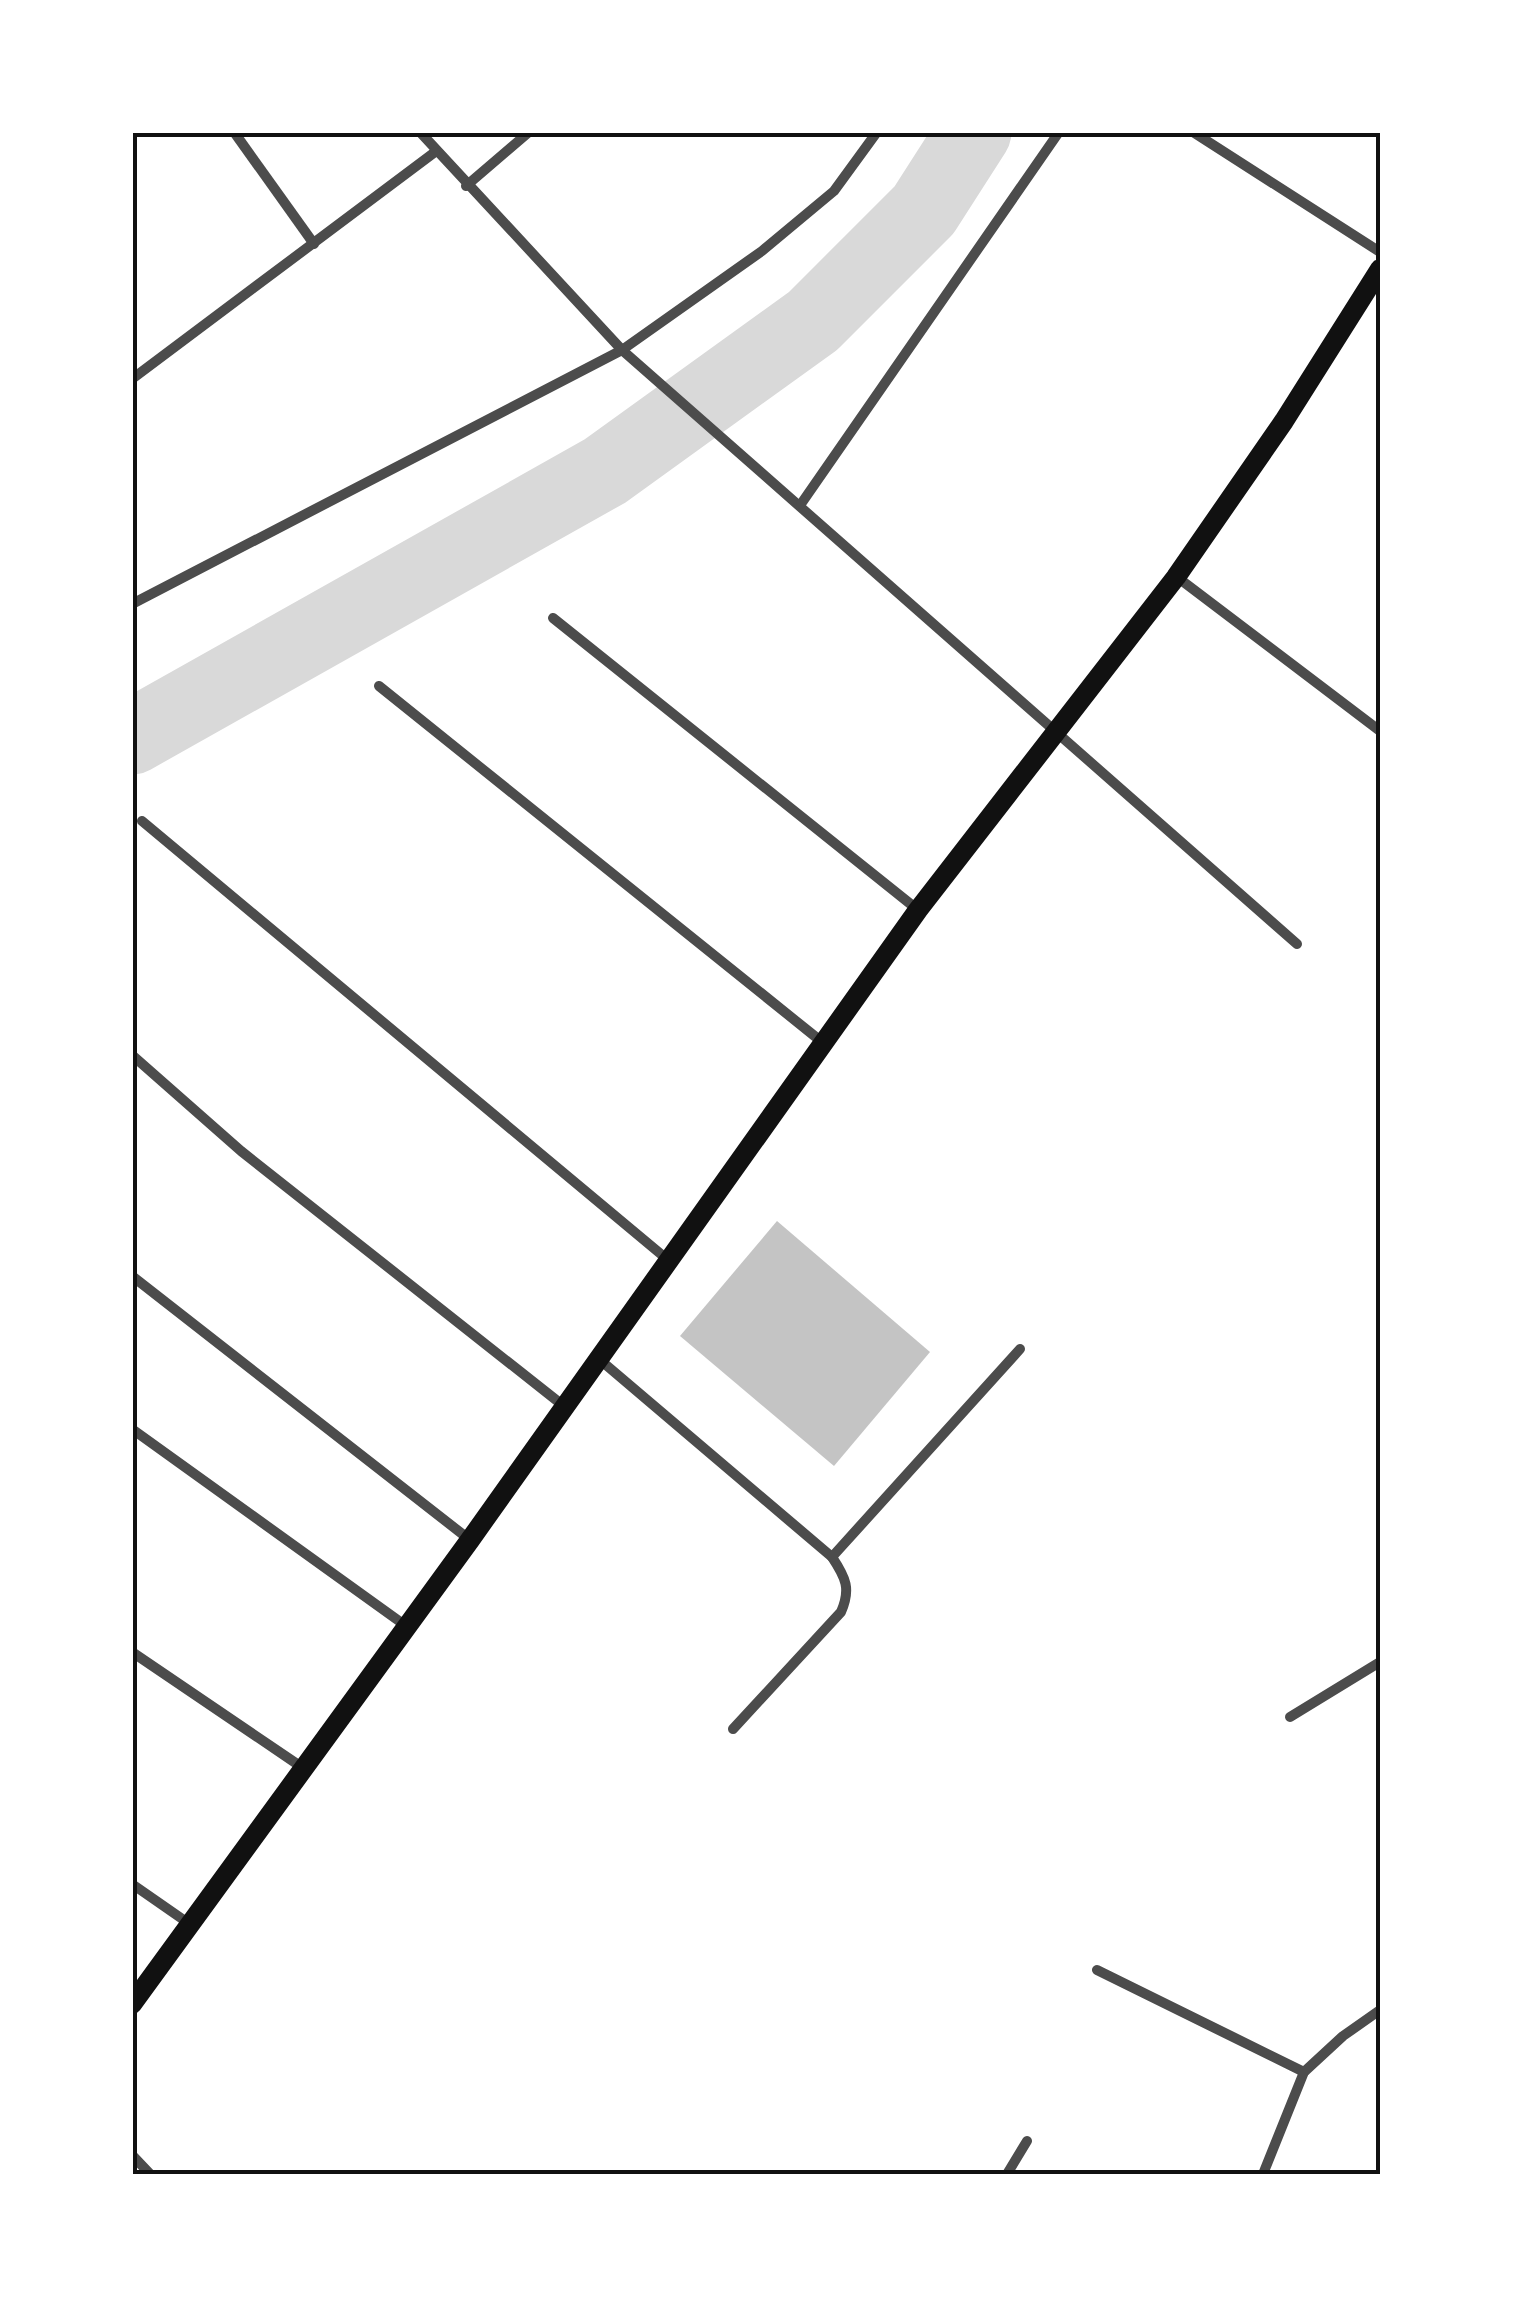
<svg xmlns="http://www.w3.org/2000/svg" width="1513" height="2307" font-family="Figtree,sans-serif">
	<rect width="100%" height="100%" fill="#fff"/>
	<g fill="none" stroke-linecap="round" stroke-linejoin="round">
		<path stroke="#d9d9d9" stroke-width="75" d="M132,737L605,471L813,321L924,210L974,132"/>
	</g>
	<path fill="#c4c4c4" d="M777,1221L930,1352L834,1466L680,1336Z"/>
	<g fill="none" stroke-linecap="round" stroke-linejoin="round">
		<g stroke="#4c4c4c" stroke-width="10">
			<path d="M234,132L314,244"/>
			<path d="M420,132L622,350L1297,944"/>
			<path d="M1193,132L1380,252"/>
			<path d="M466,186L529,132"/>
			<path d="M132,379L435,152"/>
			<path d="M801,504L1059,132"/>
			<path d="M1177,577L1380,731"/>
			<path d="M132,604L622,350L762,251L834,191L877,132"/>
			<path d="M553,618L918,910"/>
			<path d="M379,686L822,1042"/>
			<path d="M142,821L668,1260"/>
			<path d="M132,1055L241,1151L565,1407"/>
			<path d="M132,1276L470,1540"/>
			<path d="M599,1359L832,1557C846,1578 851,1589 841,1612L733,1729"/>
			<path d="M132,1429L406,1626"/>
			<path d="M832,1557L1020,1349"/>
			<path d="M132,1652L303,1768"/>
			<path d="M1290,1717L1380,1662"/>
			<path d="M132,1884L191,1925"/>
			<path d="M1097,1970L1304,2072"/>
			<path d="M132,2155L150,2174"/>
			<path d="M1007,2174L1027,2141"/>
			<path d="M1263,2174L1304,2072L1343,2036L1380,2010"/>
		</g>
		<path stroke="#111" stroke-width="20" d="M132,2004L470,1540L918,910L1176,577L1284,421L1380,269"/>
	</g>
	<rect width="1513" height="2307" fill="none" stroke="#ffffff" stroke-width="270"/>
	<rect x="135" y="135" width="1243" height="2037" fill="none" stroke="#111" stroke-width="4"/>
</svg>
